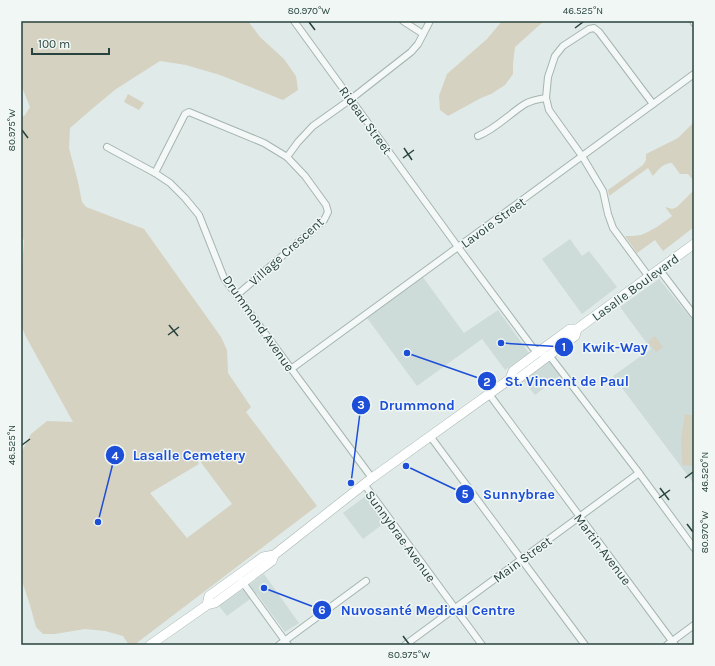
<svg xmlns="http://www.w3.org/2000/svg" width="715" height="666" font-family="Karla,sans-serif">
	<rect width="100%" height="100%" fill="#e0eae8"/>
	<g fill="#cedcd9">
		<path d="M570,239L582,256L589,251L617,287L582,314L542,259Z"/>
		<path d="M422,276L464,333L498,310L529,353L505,370L482,339L417,386L367,318Z"/>
		<path d="M659,279L694,322V484L613,376L651,349L620,307Z"/>
		<path d="M548,361L561,375L535,395L522,379Z"/>
		<path d="M367,495L387,521L363,539L343,513Z"/>
		<path d="M264,574L299,623L285,632L257,594L227,616L219,606Z"/>
	</g>
	<g fill="#d5d2c1" fill-rule="evenodd">
		<path d="M21,21H248L260,37L284,59L296,76L298,90L283,100L220,75L186,65L160,61L116,89L93,108L70,128L69,148L78,182L82,202L86,207L144,229L221,337L227,350L228,373L251,407L246,412L317,506L134,645H129L123,636L105,631L85,629L55,634H43L36,627L30,605L21,578V453L31,434L47,421L73,422L25,335L21,324V279L24,241L21,235V118L25,115L30,107L21,85ZM194,453L232,504L187,538L150,493L199,464Z"/>
		<path d="M502,21H544L515,47L513,64V74L505,85L491,94L481,98L448,116L440,110L439,96L447,74L487,39Z"/>
		<path d="M128,94L144,103L139,110L124,102Z"/>
		<path d="M694,122V181L688,174H680L672,163C663,163 658,170 653,176L648,168L609,196L608,190L643,165L646,160V154L678,138Z"/>
		<path d="M694,190V227L663,251L655,240L637,253L625,236C630,236 636,236 641,235C652,231 663,223 672,216L665,207L672,209L677,207Z"/>
		<path d="M655,336L663,347L656,352L648,342Z"/>
		<path d="M685,414L694,416V466L682,465L681,439Z"/>
	</g>
	<g fill="none" stroke-linecap="round" stroke-linejoin="round">
		<path stroke="#9cb" stroke-width="1.5" d="M21,644L22,645"/>
		<defs>
			<g id="minor">
				<path d="M294,21L458,247L533,348L552,359L639,473L694,548"/>
				<path d="M403,21L423,34"/>
				<path d="M693,21L694,23"/>
				<path d="M478,136C496,129 509,114 525,104C532,100 539,99 546,98"/>
				<path d="M107,147L155,173L170,183L185,198L199,215L224,278L372,478"/>
				<path d="M287,157L298,142L313,126L351,99L411,52L418,44L430,21"/>
				<path d="M155,173L185,114L189,112L264,143L287,157L305,176L326,205L328,212L324,220L237,295"/>
				<path d="M659,269L694,315"/>
				<path d="M649,277L613,228L608,214L603,191L582,156L549,110L546,98L548,77L555,56L563,46L589,29L594,28L599,32L653,104"/>
				<path d="M291,369L458,247L694,74"/>
				<path d="M489,394L675,645"/>
				<path d="M430,436L585,645"/>
				<path d="M364,484L482,645"/>
				<path d="M241,580L288,645"/>
				<path d="M279,645L366,581"/>
				<path d="M405,645L639,473"/>
				<path d="M667,645L694,625"/>
			</g>
			<g id="secondary">
				<path d="M510,379L513,371L533,356L570,329H577L694,244"/>
				<path d="M207,605L209,596L263,557L274,555L372,478L510,379L519,378L575,336L577,329"/>
				<path d="M150,645L207,605L215,603L272,561L274,555"/>
			</g>
		</defs>
		<use href="#minor" stroke="#a5b5b1" stroke-width="8"/>
		<use href="#secondary" stroke="#a5b5b1" stroke-width="10"/>
		<use href="#minor" stroke="#f4f8f7" stroke-width="6"/>
		<use href="#secondary" stroke="#fff" stroke-width="9"/>
	</g>
	<path fill="none" stroke="#28433d" stroke-width="1.5" d="M309,22L315,30M575,28L583,22M22,130L28,138M404,148L412,160M403,158L414,150M169,325L178,336M168,335L179,327M22,445L30,439M685,478L693,472M660,488L669,500M659,498L670,490M687,524L693,532M403,636L409,644"/>
	<g text-anchor="middle" stroke-width="3" stroke-linejoin="round" paint-order="stroke">
		<g font-size="13" fill="#28433d" stroke="#f0f7f5">
			<text transform="translate(366 120) rotate(54)" y="5">Rideau Street</text>
			<text transform="translate(493 222) rotate(-36)" y="5">Lavoie Street</text>
			<text transform="translate(286 251) rotate(-42)" y="5">Village Crescent</text>
			<text transform="translate(635 287) rotate(-36)" y="5">Lasalle Boulevard</text>
			<text transform="translate(259 323) rotate(55)" y="5">Drummond Avenue</text>
			<text transform="translate(401 536) rotate(54)" y="5">Sunnybrae Avenue</text>
			<text transform="translate(603 549) rotate(53)" y="5">Martin Avenue</text>
			<text transform="translate(522 559) rotate(-36)" y="5">Main Street</text>
		</g>
	</g>
	<path fill="none" stroke="#1d4ed8" stroke-width="1.5" d="M501 343L564 347M407 353L487 381M351 483L361 405M98 522L115 455M406 466L465 494M264 588L322 610"/>
	<g fill="#1d4ed8" stroke="#f0f7f5" stroke-width="1.5">
		<circle cx="501" cy="343" r="4"/>
		<circle cx="407" cy="353" r="4"/>
		<circle cx="351" cy="483" r="4"/>
		<circle cx="98" cy="522" r="4"/>
		<circle cx="406" cy="466" r="4"/>
		<circle cx="264" cy="588" r="4"/>
		<circle cx="564" cy="347" r="10"/>
		<circle cx="487" cy="381" r="10"/>
		<circle cx="361" cy="405" r="10"/>
		<circle cx="115" cy="455" r="10"/>
		<circle cx="465" cy="494" r="10"/>
		<circle cx="322" cy="610" r="10"/>
	</g>
	<g font-size="12" text-anchor="middle" font-weight="bold" fill="#fff">
		<text x="564" y="351">1</text>
		<text x="487" y="386">2</text>
		<text x="361" y="409">3</text>
		<text x="115" y="460">4</text>
		<text x="465" y="498">5</text>
		<text x="322" y="614">6</text>
	</g>
	<g font-size="14" text-anchor="middle" font-weight="bold" fill="#1d4ed8" stroke="#f0f7f5" stroke-width="3" stroke-linejoin="round" paint-order="stroke">
		<text x="615" y="352">Kwik-Way</text>
		<text x="567" y="386">St. Vincent de Paul</text>
		<text x="417" y="410">Drummond</text>
		<text x="189" y="460">Lasalle Cemetery</text>
		<text x="519" y="499">Sunnybrae</text>
		<text x="428" y="615">Nuvosanté Medical Centre</text>
	</g>
	<rect width="715" height="666" fill="none" stroke="#f0f7f5" stroke-width="44"/>
	<path d="M32 48v6h77v-6" fill="none" stroke="#28433d" stroke-width="2"/>
	<text x="38" y="48" font-size="12" fill="#28433d" stroke="#f0f7f5" stroke-width="3" paint-order="stroke">100 m</text>
	<rect x="22" y="22" width="671" height="622" fill="none" stroke="#28433d" stroke-width="1.5"/>
	<g font-size="10" text-anchor="middle" fill="#28433d">
		<text x="309" y="14">80.970°W</text>
		<text x="583" y="14">46.525°N</text>
		<text transform="translate(11 130) rotate(-90)" y="4">80.975°W</text>
		<text transform="translate(11 445) rotate(-90)" y="4">46.525°N</text>
		<text transform="translate(704 472) rotate(-90)" y="4">46.520°N</text>
		<text transform="translate(704 532) rotate(-90)" y="4">80.970°W</text>
		<text x="409" y="658">80.975°W</text>
	</g>
</svg>
